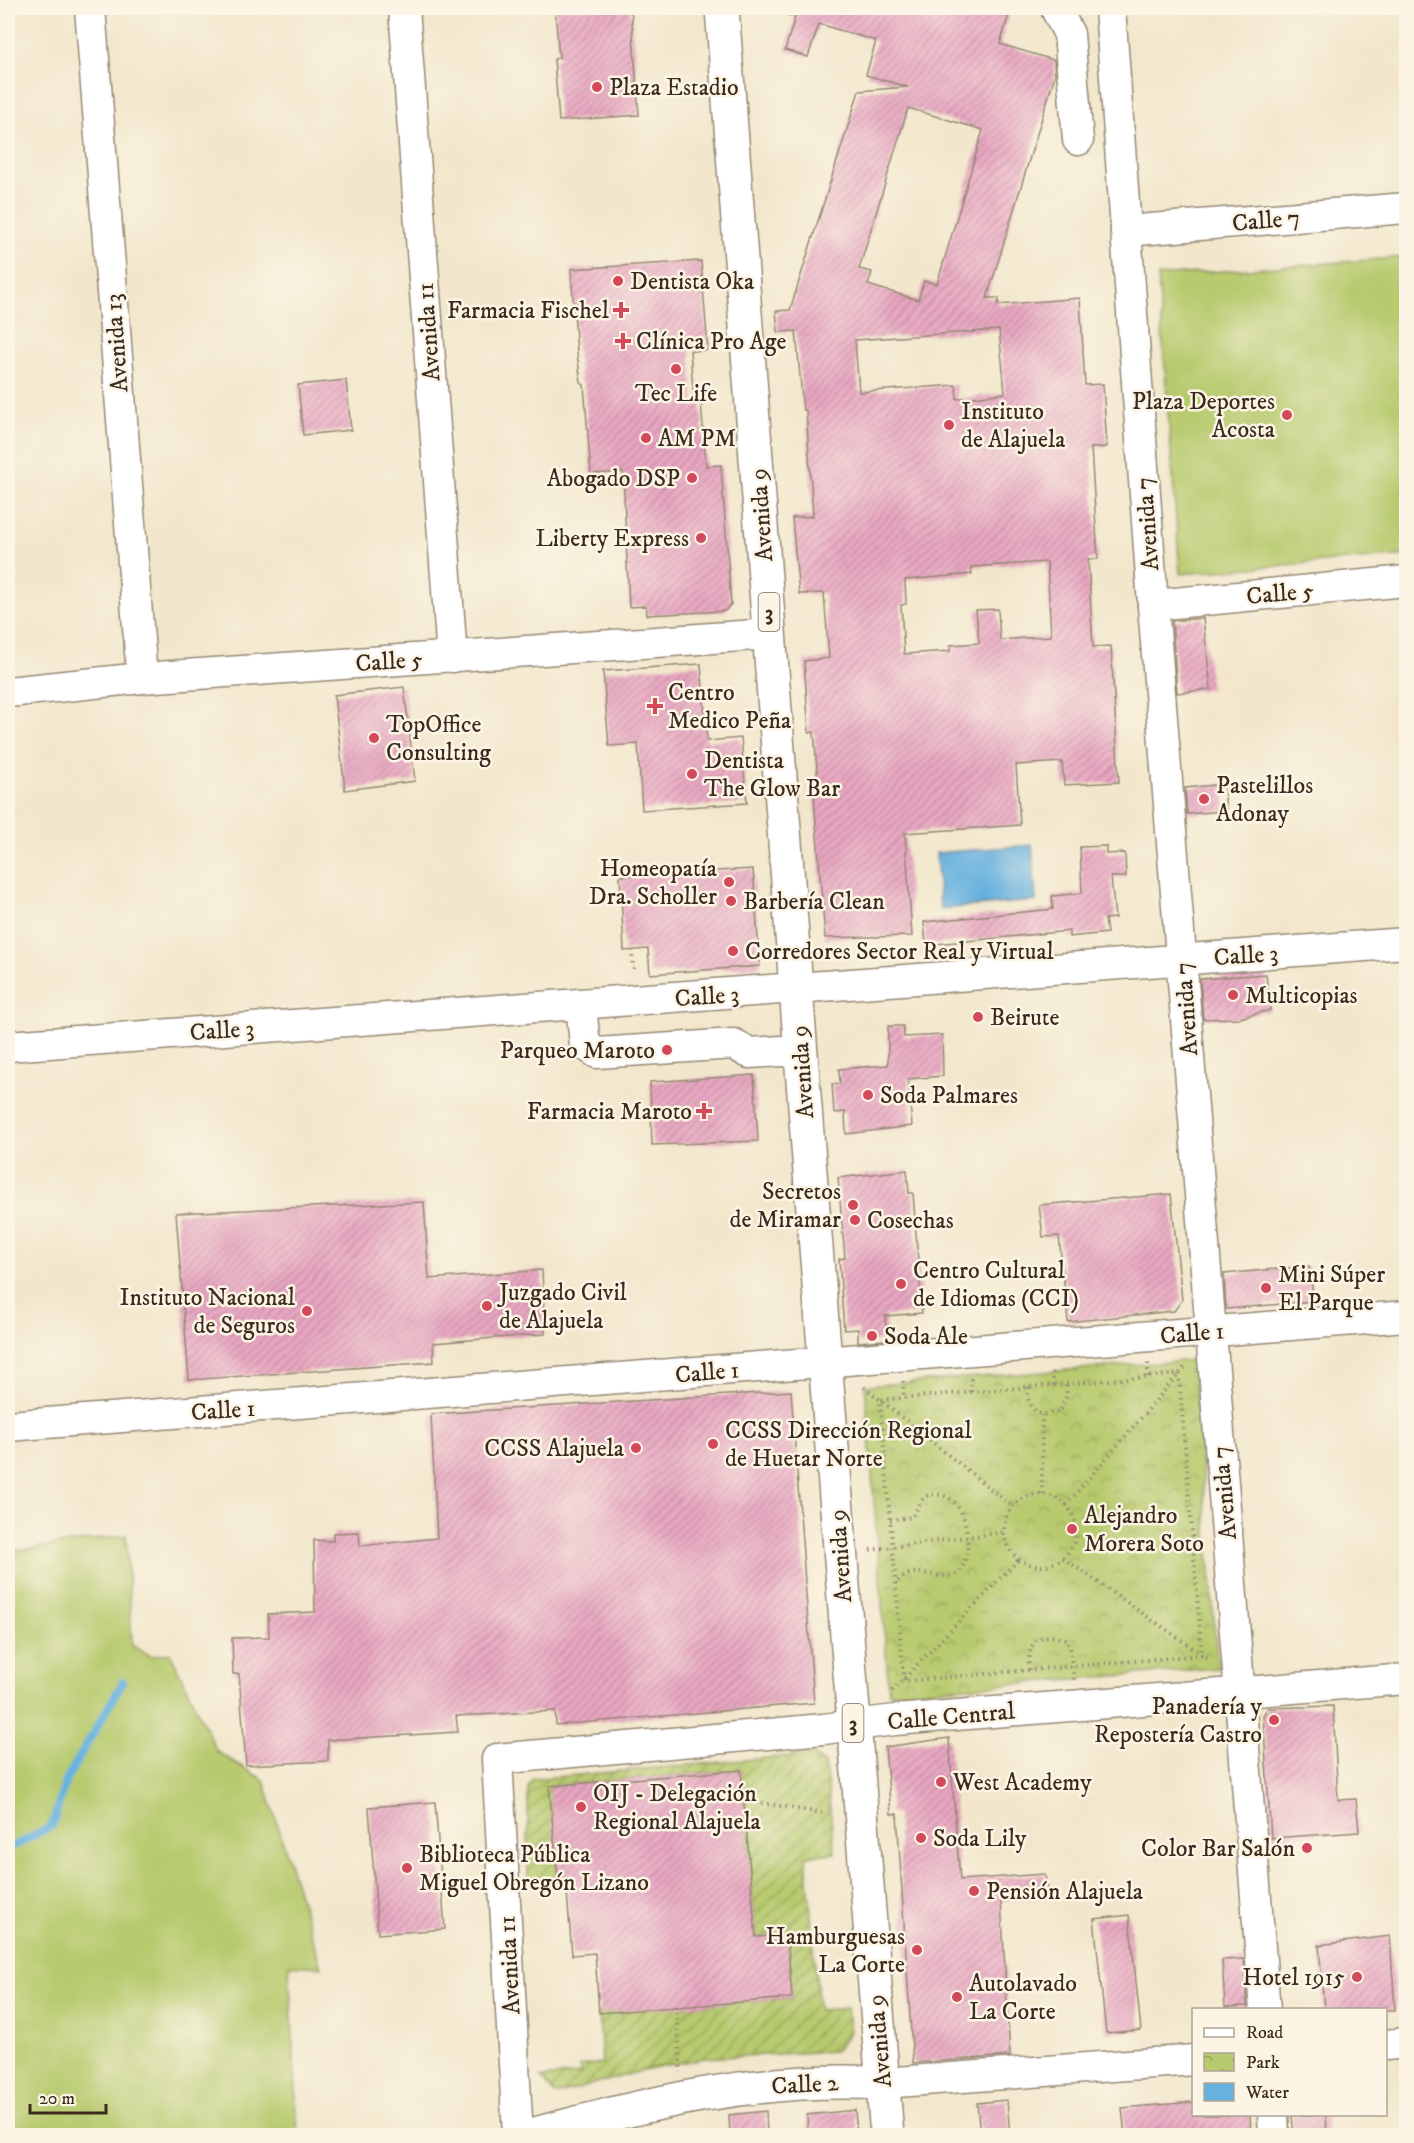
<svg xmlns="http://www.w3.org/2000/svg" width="1414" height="2143" font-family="'IM FELL DW Pica',serif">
	<defs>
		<pattern id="park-crowns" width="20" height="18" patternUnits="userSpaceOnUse" patternTransform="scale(1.5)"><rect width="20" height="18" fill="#b7ca6e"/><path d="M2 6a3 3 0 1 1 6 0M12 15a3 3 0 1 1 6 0" fill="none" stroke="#96a45a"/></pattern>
		<pattern id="garden-furrows" width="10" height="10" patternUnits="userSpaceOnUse" patternTransform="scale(1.5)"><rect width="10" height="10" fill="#b7ca6e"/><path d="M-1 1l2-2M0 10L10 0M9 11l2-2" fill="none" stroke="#96a45a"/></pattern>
		<pattern id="building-hatch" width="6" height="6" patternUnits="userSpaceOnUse" patternTransform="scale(1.5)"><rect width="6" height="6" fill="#e9a7c2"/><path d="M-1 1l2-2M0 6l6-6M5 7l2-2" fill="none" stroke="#be889d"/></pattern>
	</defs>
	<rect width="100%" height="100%" fill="#fcf5e5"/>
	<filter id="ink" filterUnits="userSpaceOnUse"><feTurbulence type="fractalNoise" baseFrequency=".0167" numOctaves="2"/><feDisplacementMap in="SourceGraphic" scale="12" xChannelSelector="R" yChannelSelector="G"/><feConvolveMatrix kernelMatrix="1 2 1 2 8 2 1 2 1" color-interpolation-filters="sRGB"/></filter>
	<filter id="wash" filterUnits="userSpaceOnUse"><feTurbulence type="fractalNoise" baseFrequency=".008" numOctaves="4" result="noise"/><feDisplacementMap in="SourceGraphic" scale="24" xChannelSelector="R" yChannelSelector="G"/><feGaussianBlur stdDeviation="1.35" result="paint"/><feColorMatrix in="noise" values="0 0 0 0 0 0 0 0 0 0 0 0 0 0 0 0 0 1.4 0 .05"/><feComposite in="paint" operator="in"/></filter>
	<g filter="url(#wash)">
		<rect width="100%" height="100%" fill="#f2e7cc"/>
		<g fill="#b7ca6e" stroke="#797a46" stroke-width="1.5">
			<path d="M1406,257V555L1180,574L1158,276Z"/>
			<path d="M126,1535L132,1646L151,1656L170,1653L217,1752L264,1780L321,1967L289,1965L298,2135H8V1552Z"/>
		</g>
		<path fill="url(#park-crowns)" stroke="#797a46" stroke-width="1.5" d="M1193,1360L1218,1668L889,1693L865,1386Z"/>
		<path fill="url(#garden-furrows)" stroke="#797a46" stroke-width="1.5" d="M812,1754L825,1764L835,1853L806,1856L819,2010L847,2008L850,2032L835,2051L705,2058L652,2068L556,2095L541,2078L580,2074V2066L602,2063L599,2012L792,1998L787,1935L756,1937L741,1770L550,1786L558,1880L528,1882V1787L533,1779Z"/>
		<path fill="#66b1df" stroke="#506e7e" stroke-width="1.5" d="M1032,845L1036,901L940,909L936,853Z"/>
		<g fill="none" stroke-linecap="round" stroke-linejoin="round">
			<path stroke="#66b1df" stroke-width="8" d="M8,1849L52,1826L66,1780L123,1682"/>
		</g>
		<g id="blocks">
			<g fill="url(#building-hatch)" fill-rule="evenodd">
				<path d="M555,8H631L639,115L559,121L554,59L559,58Z"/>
				<path d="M782,8H1011L1000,44L1054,60L1055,75L987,298H999L998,305L1080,298L1085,385L1103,384L1107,447L1091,448L1098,559H1088L1093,647L1111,646L1119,782L1064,785L1062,762L1016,765L1020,825L905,833L912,936L825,938L813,783L818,782L814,732L809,733L804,661L829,658L824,593L799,594L792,518L813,516L806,410H803L796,331L778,332L776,311L790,310L859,91L908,87L866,75L876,41L819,24L808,57L785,50L795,17L782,13ZM908,108L983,130L937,284L924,281L918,300L868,285L872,272L859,269ZM999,330L1005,393L957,399L956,385L859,392L855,340ZM1047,562L1051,636L1000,640L998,609L976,610L979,643L950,645V651L904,654L901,605L906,604L905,580L972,574L971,567Z"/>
				<path d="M701,261L708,350L690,351L694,402L701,401L706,466L721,465L731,604L725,611L647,615L646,606L629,607L623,472L591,474L584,385L581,383L577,353L571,269Z"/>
				<path d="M346,380L351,430L303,435L298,385Z"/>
				<path d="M1203,618L1211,689L1177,693L1172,621Z"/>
				<path d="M701,664L707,741L741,738L747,803L642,810L638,744L609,746L603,671Z"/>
				<path d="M404,687L415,781L345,790L334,695Z"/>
				<path d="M1224,784L1226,811L1187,814L1185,788Z"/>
				<path d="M1106,846V854L1125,853L1126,877H1111L1115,918L1105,919L1107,933L1069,937V931L926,945L924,922L1053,909L1052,896L1082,893L1080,847Z"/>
				<path d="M753,869L760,966L650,974L648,949L624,951L620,876Z"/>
				<path d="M1266,974L1270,1010L1240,1018L1203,1019L1200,979Z"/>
				<path d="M888,1026H903L904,1037L942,1035L943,1076L908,1079L912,1126L846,1134L845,1112L834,1113L832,1084H840L839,1069L888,1065Z"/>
				<path d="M754,1075L758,1141L652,1145L650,1082Z"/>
				<path d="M907,1170L909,1193H913L922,1313L885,1316L887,1340L858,1342V1329L844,1330L839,1259L845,1258L838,1178Z"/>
				<path d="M1171,1194L1182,1300L1174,1311L1068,1322L1059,1236L1043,1237L1039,1205Z"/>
				<path d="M424,1202L429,1279L542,1270L545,1334L433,1343L434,1362L189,1380L176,1213Z"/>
				<path d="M1309,1266L1314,1301L1226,1309L1224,1274Z"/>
				<path d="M791,1391L814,1703L556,1725L555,1711L456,1716L458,1732L328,1740V1761L246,1765L239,1674H233L232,1638L269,1637L268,1614L315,1612L314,1540L333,1541V1533L359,1532L360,1546L437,1538L431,1414Z"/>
				<path d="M1333,1706L1338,1800L1356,1799L1359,1832L1271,1838L1263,1715L1268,1708Z"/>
				<path d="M949,1738L960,1880L1045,1874L1048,1897L1001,1901L1010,2056L913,2063L897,1814H891L885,1747Z"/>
				<path d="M741,1770L756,1937L787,1935L792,1998L599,2013L595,1953L572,1955L566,1880H558L549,1786Z"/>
				<path d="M435,1802L445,1929L378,1934L369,1807Z"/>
				<path d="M1129,1915L1141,2030L1106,2033L1094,1919Z"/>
				<path d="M1390,1936L1395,2010H1324L1319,1945Z"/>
				<path d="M1244,1959L1247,2006L1225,2007L1222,1960Z"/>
				<path d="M1007,2100L1010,2136H980L977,2103Z"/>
				<path d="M1194,2102V2115H1250L1251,2136H1125L1122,2108Z"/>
				<path d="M855,2110L857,2136H808L807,2115Z"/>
				<path d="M766,2111L767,2136H730L729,2115Z"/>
				<path d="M1292,2115H1326L1327,2134L1294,2136Z"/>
			</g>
		</g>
	</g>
	<g filter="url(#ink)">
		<use href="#blocks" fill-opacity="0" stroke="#968875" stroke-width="1.5"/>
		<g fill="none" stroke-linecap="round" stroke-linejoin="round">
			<defs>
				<g id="minor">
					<path d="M90,8L142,678"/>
					<path d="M404,8L452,657"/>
					<path d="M1110,8L1153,605L1265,2010"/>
					<path d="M1057,11L1069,34L1078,140"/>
					<path d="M1126,231L1406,208"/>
					<path d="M1153,605L1406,581"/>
					<path d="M8,692L142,678L770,634"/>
					<path d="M581,1005L585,1045L597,1053L734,1044L749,1053L800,1050"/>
					<path d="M8,1046L1406,943"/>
					<path d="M8,1426L1406,1316"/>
					<path d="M1386,2045L1406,2043"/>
					<path d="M883,2083L1194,2060"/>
					<path d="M1273,2114L1274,2136"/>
					<path d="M518,2136L497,1759L823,1729L895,1720L1406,1679"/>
				</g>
				<g id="major">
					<path d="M722,8L808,1147L887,2136"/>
					<path d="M528,2136C651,2103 754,2076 883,2083"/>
				</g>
			</defs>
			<use href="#minor" stroke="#968875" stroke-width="33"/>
			<use href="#major" stroke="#968875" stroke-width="36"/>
			<g stroke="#968875" stroke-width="4" stroke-dasharray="1.5 4.5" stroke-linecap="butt">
				<path d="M632,950L633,969"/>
				<path d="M1053,1372V1386"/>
				<path d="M1179,1374L1202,1655L904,1681L880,1400Z"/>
				<path d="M1148,1377V1363"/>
				<path d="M903,1381L904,1398"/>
				<path d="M864,1387L1013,1507"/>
				<path d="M1029,1387C1026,1402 1030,1408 1042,1415L1060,1411L1067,1395L1066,1384"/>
				<path d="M971,1392V1376"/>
				<path d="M1042,1494V1415"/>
				<circle cx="1040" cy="1530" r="36"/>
				<path d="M1066,1505L1185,1367"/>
				<path d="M890,1520L912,1517L924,1497C965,1481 978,1547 959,1573C932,1584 919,1560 896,1583"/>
				<path d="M870,1550L1005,1532"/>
				<path d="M1063,1558L1210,1660"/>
				<path d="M1029,1670C1029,1642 1034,1631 1065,1639L1070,1647L1074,1680"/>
				<path d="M892,1691L1019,1559"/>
				<path d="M744,1800L822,1813"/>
				<path d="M676,2006L681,2072"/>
			</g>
			<use href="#minor" stroke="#fff" stroke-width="30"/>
			<use href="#major" stroke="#fff" stroke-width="33"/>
		</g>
	</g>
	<g fill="#d1495b" stroke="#fcf5e5" stroke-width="2">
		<circle cx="597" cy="87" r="6"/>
		<circle cx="618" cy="281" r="6"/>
		<path d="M618 301h6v6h6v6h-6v6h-6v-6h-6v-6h6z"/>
		<path d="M620 332h6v6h6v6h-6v6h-6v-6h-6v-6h6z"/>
		<circle cx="676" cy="369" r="6"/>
		<circle cx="1287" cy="415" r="6"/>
		<circle cx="949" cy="425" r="6"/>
		<circle cx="646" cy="438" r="6"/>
		<circle cx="692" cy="478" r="6"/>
		<circle cx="701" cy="538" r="6"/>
		<path d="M652 697h6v6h6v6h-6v6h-6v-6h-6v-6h6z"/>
		<circle cx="374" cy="738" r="6"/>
		<circle cx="692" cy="774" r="6"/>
		<circle cx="1204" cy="799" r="6"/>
		<circle cx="729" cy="882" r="6"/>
		<circle cx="731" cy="901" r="6"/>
		<circle cx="733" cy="951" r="6"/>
		<circle cx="1233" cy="995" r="6"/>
		<circle cx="978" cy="1017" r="6"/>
		<circle cx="667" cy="1050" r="6"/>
		<circle cx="868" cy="1095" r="6"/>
		<path d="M701 1102h6v6h6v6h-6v6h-6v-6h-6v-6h6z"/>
		<circle cx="853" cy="1205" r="6"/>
		<circle cx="855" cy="1220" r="6"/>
		<circle cx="901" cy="1284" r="6"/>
		<circle cx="1266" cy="1288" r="6"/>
		<circle cx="487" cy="1306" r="6"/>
		<circle cx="307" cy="1311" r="6"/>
		<circle cx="872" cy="1336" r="6"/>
		<circle cx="713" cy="1444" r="6"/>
		<circle cx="636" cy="1448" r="6"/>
		<circle cx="1072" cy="1529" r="6"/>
		<circle cx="1274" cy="1720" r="6"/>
		<circle cx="941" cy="1782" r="6"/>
		<circle cx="581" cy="1807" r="6"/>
		<circle cx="921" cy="1838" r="6"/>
		<circle cx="1307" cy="1848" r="6"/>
		<circle cx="407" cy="1868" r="6"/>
		<circle cx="974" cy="1891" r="6"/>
		<circle cx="917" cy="1950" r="6"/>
		<circle cx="1357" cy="1977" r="6"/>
		<circle cx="957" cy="1997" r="6"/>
	</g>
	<g text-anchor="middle" stroke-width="5" stroke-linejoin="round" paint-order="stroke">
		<g fill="#fcf5e5" stroke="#75675a" stroke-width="1.5">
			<rect x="758.5" y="593" width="21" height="38" rx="4.5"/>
			<rect x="842.5" y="1704" width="21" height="38" rx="4.5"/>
		</g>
		<g font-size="22" font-weight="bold" fill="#3b2a1e">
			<text x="769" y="620">3</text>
			<text x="853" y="1731">3</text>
		</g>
		<g font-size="24" fill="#3b2a1e" stroke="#fcf5e5" text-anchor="start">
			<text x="609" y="95">Plaza Estadio</text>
			<text x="630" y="289">Dentista Oka</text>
			<text x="609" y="318" text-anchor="end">Farmacia Fischel</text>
			<text x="636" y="349">Clínica Pro Age</text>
			<text x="676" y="401" text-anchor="middle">Tec Life</text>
			<text x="1275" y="409" text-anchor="end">Plaza Deportes<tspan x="1275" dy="28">Acosta</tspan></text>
			<text x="961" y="419">Instituto<tspan x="961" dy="28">de Alajuela</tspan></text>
			<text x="658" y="446">AM PM</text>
			<text x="680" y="486" text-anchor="end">Abogado DSP</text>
			<text x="689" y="546" text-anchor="end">Liberty Express</text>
			<text x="668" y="700">Centro<tspan x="668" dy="28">Medico Peña</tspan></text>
			<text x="386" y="732">TopOffice<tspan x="386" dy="28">Consulting</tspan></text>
			<text x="704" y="768">Dentista<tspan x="704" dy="28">The Glow Bar</tspan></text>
			<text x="1216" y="793">Pastelillos<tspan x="1216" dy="28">Adonay</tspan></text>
			<text x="717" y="876" text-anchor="end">Homeopatía<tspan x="717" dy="28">Dra. Scholler</tspan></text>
			<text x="743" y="909">Barbería Clean</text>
			<text x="745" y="959">Corredores Sector Real y Virtual</text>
			<text x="1245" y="1003">Multicopias</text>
			<text x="990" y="1025">Beirute</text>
			<text x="655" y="1058" text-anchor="end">Parqueo Maroto</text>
			<text x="880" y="1103">Soda Palmares</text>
			<text x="692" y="1119" text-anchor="end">Farmacia Maroto</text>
			<text x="841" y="1199" text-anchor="end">Secretos<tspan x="841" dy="28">de Miramar</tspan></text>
			<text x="867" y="1228">Cosechas</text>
			<text x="913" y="1278">Centro Cultural<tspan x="913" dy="28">de Idiomas (CCI)</tspan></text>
			<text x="1278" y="1282">Mini Súper<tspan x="1278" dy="28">El Parque</tspan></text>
			<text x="499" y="1300">Juzgado Civil<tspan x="499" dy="28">de Alajuela</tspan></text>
			<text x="295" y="1305" text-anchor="end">Instituto Nacional<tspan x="295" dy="28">de Seguros</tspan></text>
			<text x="884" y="1344">Soda Ale</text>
			<text x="725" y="1438">CCSS Dirección Regional<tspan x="725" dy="28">de Huetar Norte</tspan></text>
			<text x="624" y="1456" text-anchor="end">CCSS Alajuela</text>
			<text x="1084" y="1523">Alejandro<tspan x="1084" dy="28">Morera Soto</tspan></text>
			<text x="1262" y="1714" text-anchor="end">Panadería y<tspan x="1262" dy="28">Repostería Castro</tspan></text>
			<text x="953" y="1790">West Academy</text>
			<text x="593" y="1801">OIJ - Delegación<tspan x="593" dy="28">Regional Alajuela</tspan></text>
			<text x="933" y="1846">Soda Lily</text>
			<text x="1295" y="1856" text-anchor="end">Color Bar Salón</text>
			<text x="419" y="1862">Biblioteca Pública<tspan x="419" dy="28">Miguel Obregón Lizano</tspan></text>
			<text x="986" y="1899">Pensión Alajuela</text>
			<text x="905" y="1944" text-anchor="end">Hamburguesas<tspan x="905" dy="28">La Corte</tspan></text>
			<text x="1345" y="1985" text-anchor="end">Hotel 1915</text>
			<text x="969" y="1991">Autolavado<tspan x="969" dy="28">La Corte</tspan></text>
		</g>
		<g font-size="24" fill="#3b2a1e" stroke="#fcf5e5">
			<text transform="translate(1266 220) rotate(-5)" y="8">Calle 7</text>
			<text transform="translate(428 332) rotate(-94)" y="8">Avenida 11</text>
			<text transform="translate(116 343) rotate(-94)" y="8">Avenida 13</text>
			<text transform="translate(761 515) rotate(-94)" y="8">Avenida 9</text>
			<text transform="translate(1147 524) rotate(-94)" y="8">Avenida 7</text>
			<text transform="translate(1280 593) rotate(-5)" y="8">Calle 5</text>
			<text transform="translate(389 661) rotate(-4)" y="8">Calle 5</text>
			<text transform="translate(1246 955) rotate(-4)" y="8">Calle 3</text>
			<text transform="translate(707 996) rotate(-4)" y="8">Calle 3</text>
			<text transform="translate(1186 1009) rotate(-94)" y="8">Avenida 7</text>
			<text transform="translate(222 1030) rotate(-4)" y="8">Calle 3</text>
			<text transform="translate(802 1072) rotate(-94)" y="8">Avenida 9</text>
			<text transform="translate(1192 1333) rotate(-5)" y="8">Calle 1</text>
			<text transform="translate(707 1372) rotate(-5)" y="8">Calle 1</text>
			<text transform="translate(223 1410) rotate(-4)" y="8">Calle 1</text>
			<text transform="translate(1224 1493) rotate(-95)" y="8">Avenida 7</text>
			<text transform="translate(840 1556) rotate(-94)" y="8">Avenida 9</text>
			<text transform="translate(951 1716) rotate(-5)" y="8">Calle Central</text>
			<text transform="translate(509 1965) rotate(-93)" y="8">Avenida 11</text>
			<text transform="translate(879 2041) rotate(-95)" y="8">Avenida 9</text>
			<text transform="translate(805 2084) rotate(-3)" y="8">Calle 2</text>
		</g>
	</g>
	<rect width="1414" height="2143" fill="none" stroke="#fcf5e5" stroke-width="30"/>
	<rect x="1192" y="2008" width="195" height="108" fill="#fcf5e5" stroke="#afa495" stroke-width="1.5"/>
	<rect x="1204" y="2028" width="30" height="9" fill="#ffffff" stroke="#afa495" stroke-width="1.5"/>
	<text x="1246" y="2038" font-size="18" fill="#3b2a1e">Road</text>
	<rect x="1204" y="2053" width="30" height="18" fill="url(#park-crowns)" stroke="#afa495" stroke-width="1.5"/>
	<text x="1246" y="2068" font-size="18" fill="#3b2a1e">Park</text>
	<rect x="1204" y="2083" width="30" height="18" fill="#66b1df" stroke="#afa495" stroke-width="1.5"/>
	<text x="1246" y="2098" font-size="18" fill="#3b2a1e">Water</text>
	<path d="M30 2104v9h76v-9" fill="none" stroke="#3b2a1e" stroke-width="3"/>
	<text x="39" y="2104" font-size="18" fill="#3b2a1e" stroke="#fcf5e5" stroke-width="4.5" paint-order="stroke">20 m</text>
</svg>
